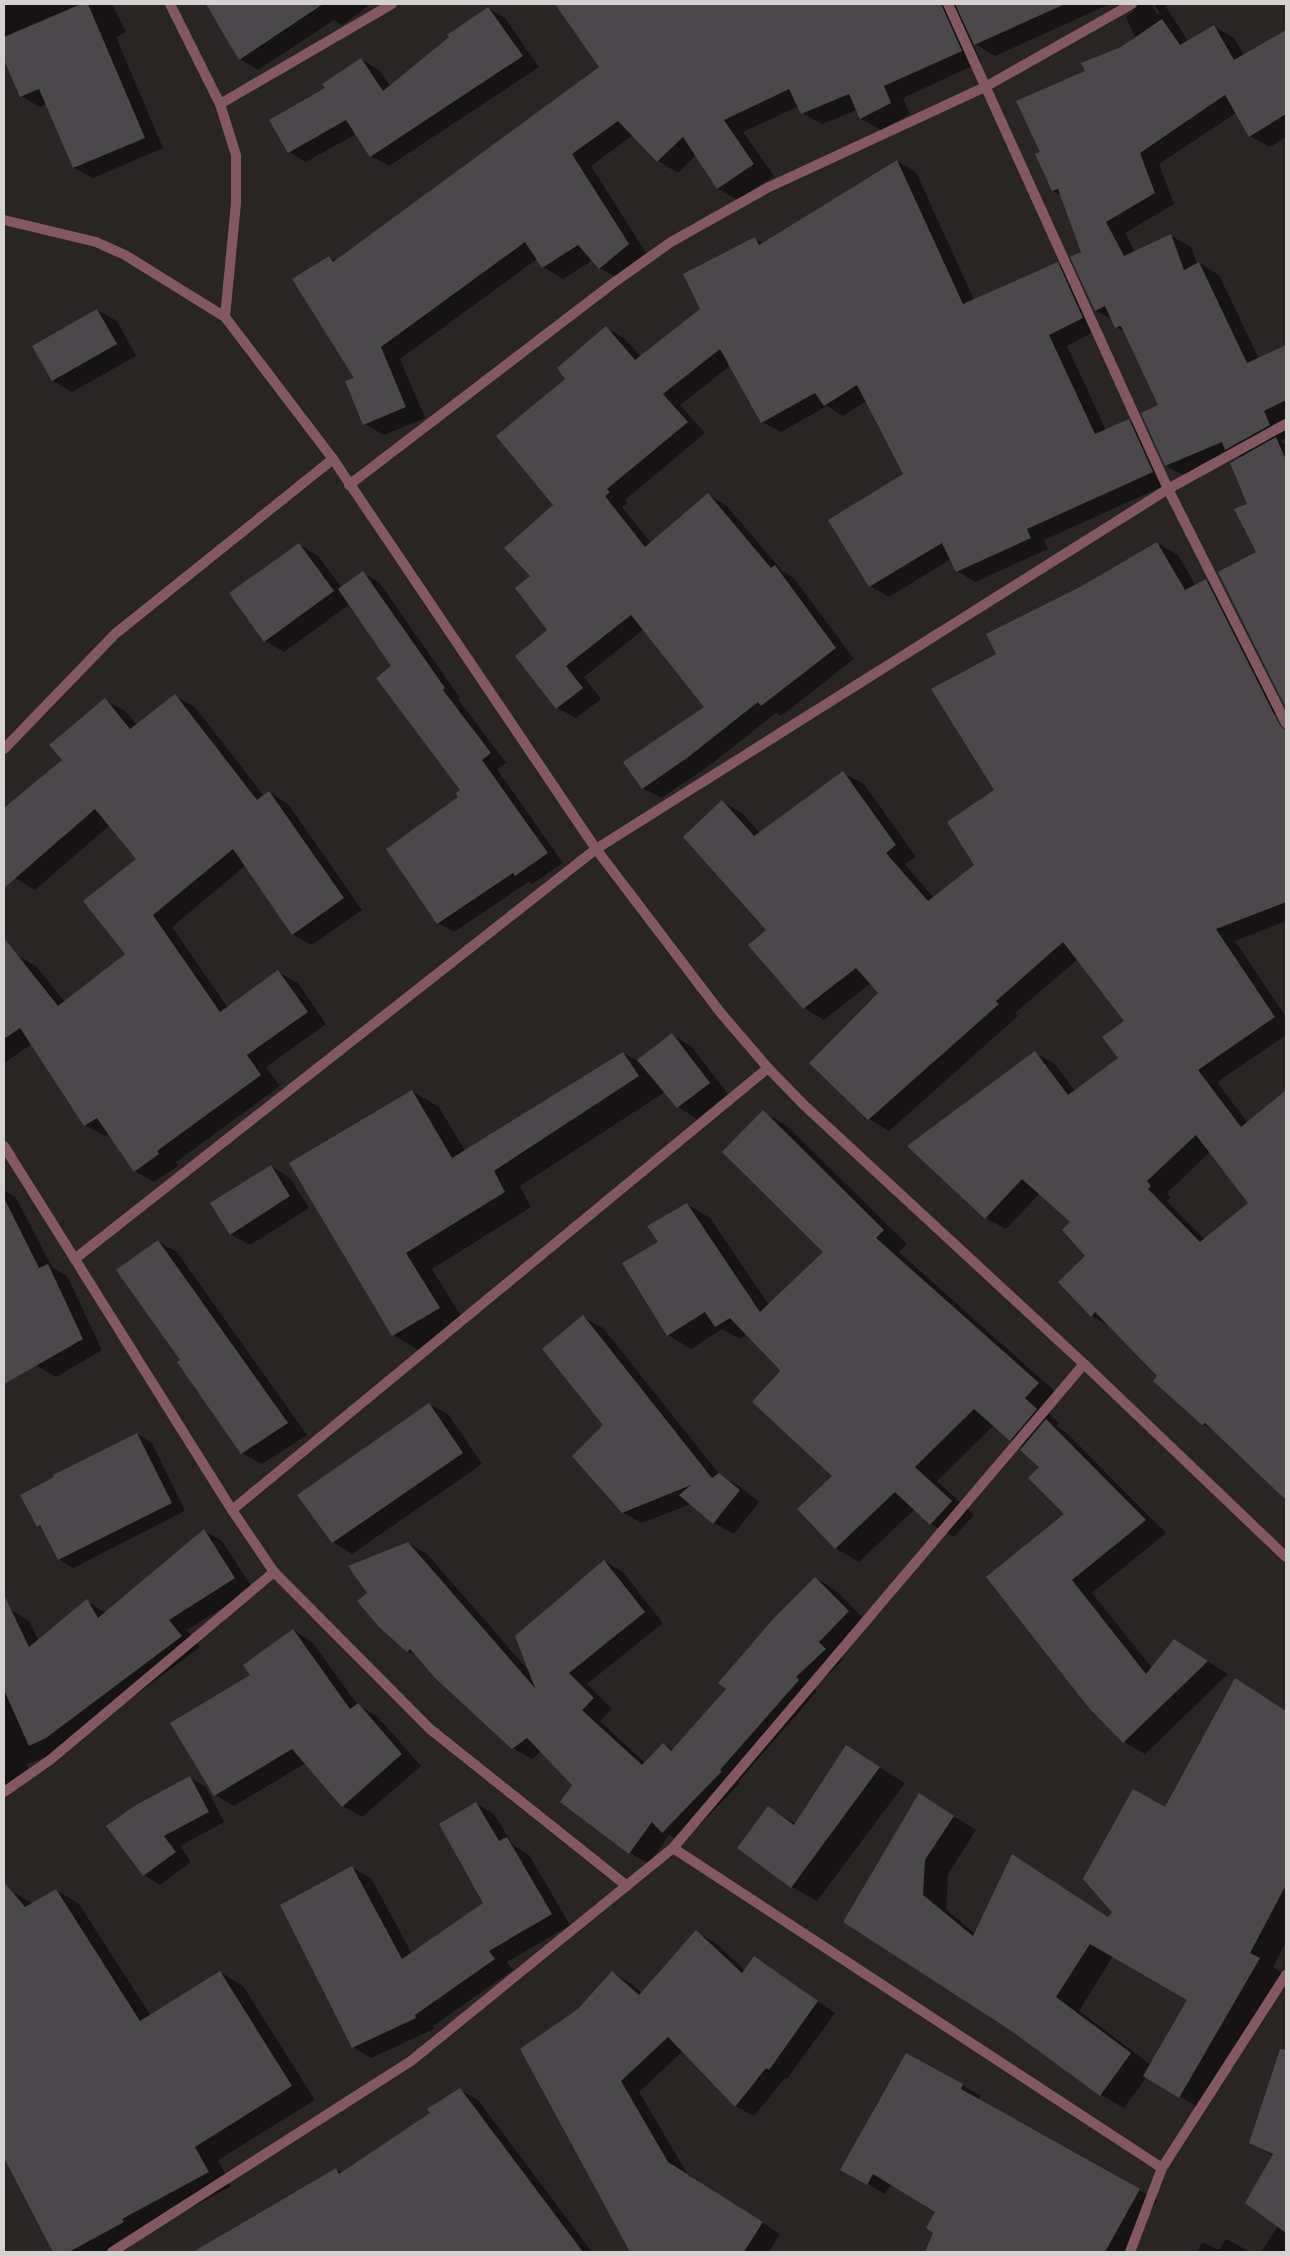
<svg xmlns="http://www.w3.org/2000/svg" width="1290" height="2256" font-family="Barlow,sans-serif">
	<rect width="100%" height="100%" fill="#292524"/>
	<g fill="#0007" fill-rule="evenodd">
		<path d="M4,4H112L126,32L116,37L163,148L93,178L74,168L47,104L40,107L21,96L4,56Z"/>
		<path d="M208,4H371L342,25L334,20L258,70L240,59Z"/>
		<path d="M574,4L770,5L1110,4L995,56L972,42L981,62L903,98L910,114L881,130L861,119L857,110L822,124L802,113L799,106L743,132L774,176L738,200L718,189L696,155L678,173L658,161L633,135L591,166L648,256L619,279L599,268L593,260L563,279L543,267L537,259L400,359L425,418L384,435L364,424L329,257L336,261L601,68L561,11Z"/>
		<path d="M1121,4H1151L1157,14H1160L1154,4H1164L1188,41L1214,26L1234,38L1244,55L1268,42L1286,52V137L1270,147L1250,136L1236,113L1159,164L1174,204L1125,233L1135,252L1171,236L1191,247L1197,264L1199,263L1219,275L1259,359L1286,346V438L1280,441L1286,445V696L1279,692L1241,458L1237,455L1186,477L1166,466L1143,414L1160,405L1126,333L1116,327L1113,320L1096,311L1072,257L1083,252L1062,196L1053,191L1041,152L1086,71L1137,42L1126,17L1134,11Z"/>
		<path d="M488,8L505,18L539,67L389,166L371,156L356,134L306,162L289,152L326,89L361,59L379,70L390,86Z"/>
		<path d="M897,161L916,172L974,300L1058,264L1076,274L1101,328L1067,346L1106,430L1129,420L1147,431L1170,483L1044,540L1048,549L975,582L957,571L951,559L889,597L870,586L830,521L905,475L866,401L843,416L827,406L781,432L762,422L731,365L680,405L705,433L625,500L627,503L622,507L651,543L709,495L727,506L782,571L793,577L854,659L781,716L776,713L706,768L661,798L642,788L705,707L644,629L584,677L601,699L576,718L557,708L549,630L531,576L555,505L567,379L607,328L625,339L641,357L702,309L755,239L764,244Z"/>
		<path d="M97,310L117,321L136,356L72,392L53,381L33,347Z"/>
		<path d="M1157,543L1178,555L1196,586L1206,580L1226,592L1285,710L1265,719L1264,725L1286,774V921L1235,941L1286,1017V1035L1217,1082L1248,1123L1286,1091V1295L1283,1297L1286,1303V1502L1284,1500L1286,1498L1217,1433L1203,1424L1154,1381L1158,1376L1111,1327L1092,1316L1086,1256L1071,1222L1040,1193L1006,1229L986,1218L1035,1053L1055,1064L1075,1091L1120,1058L1126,1021L1078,959L1015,1013L1018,1016L889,1131L869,1119L811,1063L879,993L871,983L824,1020L804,1008L750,945L768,930L723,802L743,814L760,833L843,773L864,784L916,857L905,864L934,898L976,866L995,791L998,654L1081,588ZM1211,1151L1250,1203L1205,1240L1167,1201L1171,1198L1167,1193Z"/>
		<path d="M299,544L318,556L342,588L363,573L379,582L460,698L458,699L506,763L497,769L563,863L532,884L528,882L454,932L438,923L462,790L393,666L350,604L284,652L265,641Z"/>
		<path d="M175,696L195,707L264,796L269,792L288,804L362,910L312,945L292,934L246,865L172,927L228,1008L278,972L298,983L326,1024L266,1067L280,1086L176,1162L178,1166L154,1182L135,1171L109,1133L105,1136L85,1125L32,1044L4,1063V965L16,955L36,966L65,1002L126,954L138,859L110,825L35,890L15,878L4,865V810L63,760L105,700L125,711L137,725Z"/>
		<path d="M672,1035L691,1046L728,1094L697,1119L678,1107L665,1092L520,1186L531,1207L432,1269L466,1324L420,1351L393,1335L291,1163L412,1091L439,1107L465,1151L623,1053L638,1061Z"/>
		<path d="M763,1112L786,1125L907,1244L899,1252L1061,1397L1048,1412L1059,1423L1056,1426L1067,1433L1166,1533L1092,1593L1152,1668L1174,1640L1228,1674L1145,1754L1124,1742L1090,1707L987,1577L1066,1514L1041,1467L1024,1448L1010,1440L994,1425L937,1481L974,1515L954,1537L931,1524L915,1509L859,1562L835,1548L833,1476L781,1371L747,1334L740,1339L722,1329L691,1349L668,1335L660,1242L687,1204L710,1218L769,1305L825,1252Z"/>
		<path d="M271,1166L290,1178L309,1208L250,1245L230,1234Z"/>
		<path d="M4,1190L16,1198L52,1267L67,1276L102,1350L56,1377L36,1365L4,1303Z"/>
		<path d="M158,1241L177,1252L307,1435L262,1464L242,1453L182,1360Z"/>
		<path d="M583,1317L603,1328L720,1475L739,1486L759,1502L734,1534L714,1523L691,1504L642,1523L622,1512Z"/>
		<path d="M429,1404L449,1415L482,1464L352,1554L333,1542Z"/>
		<path d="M137,1434L152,1443L185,1511L73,1568L59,1559L44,1530L38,1526Z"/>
		<path d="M204,1531L222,1541L253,1589L187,1630L200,1647L65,1748L26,1765L32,1773L4,1794V1613L11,1610L29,1621L39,1641L87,1601L106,1613Z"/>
		<path d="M408,1543L427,1554L531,1673L604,1561L623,1572L663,1623L587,1684L612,1709L600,1721L645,1763L663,1744L673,1750L728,1689L815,1578L834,1589L867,1622L837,1653L843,1660L814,1688L817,1691L738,1782L740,1783L682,1843L669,1835L649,1864L630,1853L562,1802L574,1785L541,1751L532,1759L513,1748L418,1657L407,1651L369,1593Z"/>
		<path d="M293,1630L312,1642L358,1705L377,1716L421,1766L362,1817L343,1806L306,1763L234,1806L215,1795L252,1675Z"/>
		<path d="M1235,1680L1286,1711V1942L1273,1967L1282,1973L1203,2110L1147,2077L1124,2108L1101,2095L1014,2031L845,1922L919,1795L976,1830L948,1874L946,1909L975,1934L1013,1856L1109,1918ZM1113,1956L1188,2000L1151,2065L1079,2011Z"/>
		<path d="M846,1747L905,1783L817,1901L792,1887L769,1808L796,1824Z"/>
		<path d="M189,1777L206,1787L224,1822L180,1846L191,1862L160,1885L144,1875Z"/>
		<path d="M476,1803L494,1814L513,1845L529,1855L570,1925L507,1962L513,1970L433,2026L434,2029L371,2058L353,2047L352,1868L371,1878L412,1954L485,1903Z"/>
		<path d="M8,1889L33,1904L56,1890L79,1904L151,2016L220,1972L243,1986L315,2100L218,2160L231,2186L145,2233L116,2252H54L4,2155V1993L16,1985L4,1965V1892Z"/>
		<path d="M696,1932L714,1942L745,1970L754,1957L835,2013L787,2079L785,2078L754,2116L735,2106L683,2051L639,2092L687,2173L780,2234L769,2252H693L709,2230L677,2252H632L522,2049L579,2010L612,1972L630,1983L642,1993Z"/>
		<path d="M907,2055L981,2096L978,2100L1157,2200L1129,2252H926L935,2232L936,2212L891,2184L885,2194L859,2179Z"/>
		<path d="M1286,2076V2252H1261L1278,2226L1273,2156L1250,2142Z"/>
		<path d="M460,2090L478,2100L592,2252H196L336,2169L342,2173L432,2114Z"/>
		<path d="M1226,2239L1250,2252H1197L1202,2242L1219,2250Z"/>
	</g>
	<g fill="#4a484b" fill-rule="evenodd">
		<path d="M81,4H88L145,138L73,168L39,89L20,97L4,60V37Z"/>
		<path d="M206,4H323L239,60Z"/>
		<path d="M555,4H941L962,51L884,86L891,103L860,119L849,94L801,114L789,89L724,120L754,164L717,189L683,137L657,162L618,121L572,154L629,244L599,269L578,245L542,268L525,242L381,347L406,407L363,425L345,381L354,378L292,279L329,256L333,262L599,67Z"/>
		<path d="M955,4H1065L974,45Z"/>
		<path d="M488,7L523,56L370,157L346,120L288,153L269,120L325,88L322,84L361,58L383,91L449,37L447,35Z"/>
		<path d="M1162,19L1180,45L1214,25L1234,60L1286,30V114L1249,137L1225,95L1140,153L1155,193L1106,222L1124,256L1171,234L1184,270L1199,262L1247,363L1286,345V400L1264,411L1270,425L1225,450L1222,442L1165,466L1141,413L1158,405L1121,326L1115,328L1105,306L1095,311L1070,257L1081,252L1058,189L1052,191L1035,154L1040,152L1016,101L1085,71L1081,63L1121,47Z"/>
		<path d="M897,160L963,304L1058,262L1083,318L1049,335L1095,434L1129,419L1153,472L1027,529L1031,538L956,572L942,543L869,587L828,520L903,474L857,385L824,406L815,393L761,423L720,349L663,394L688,422L607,489L610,492L605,496L645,547L708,493L771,568L775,565L836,648L761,706L758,702L687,758L642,789L623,762L704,707L631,615L566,666L583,688L556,709L515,656L547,630L515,588L530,576L504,548L553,505L496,436L565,379L557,368L606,326L635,360L700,309L683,274L755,237L759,245Z"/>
		<path d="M97,309L117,344L52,381L32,346Z"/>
		<path d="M1276,437L1286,460V708L1218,572L1256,552L1234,509L1247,504L1230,463Z"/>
		<path d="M1157,542L1185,590L1206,579L1280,726L1286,730V902L1216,929L1275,1017L1198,1070L1241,1127L1286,1090V1500L1205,1423L1202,1425L1153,1381L1157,1376L1095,1312L1091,1317L1058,1282L1085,1256L1062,1230L1070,1222L1022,1179L985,1219L907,1146L1035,1051L1068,1095L1118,1058L1102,1037L1124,1021L1063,942L996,1001L999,1004L868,1120L809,1063L878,993L856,968L803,1009L748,945L766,930L683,837L722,800L754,836L843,771L896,845L886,853L928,901L974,865L947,822L994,790L931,689L996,654L986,634L1080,587ZM1196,1135L1248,1203L1200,1242L1148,1189L1151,1186L1147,1181Z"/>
		<path d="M299,543L334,591L264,642L229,593Z"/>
		<path d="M363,571L445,688L443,690L491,753L482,760L548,853L515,876L513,873L437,924L386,849L458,797L456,793L460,790L376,678L391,666L338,589Z"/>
		<path d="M175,694L257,800L269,791L344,898L292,935L233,849L153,915L220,1012L278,970L308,1012L247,1055L261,1075L157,1151L159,1154L134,1172L97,1118L84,1126L20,1028L4,1039V938L58,1006L125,954L83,901L136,859L95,809L4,888V808L62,760L49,745L105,698L130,729Z"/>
		<path d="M672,1033L710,1083L677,1108L637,1060Z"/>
		<path d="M623,1052L639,1076L494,1171L505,1192L406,1253L440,1308L392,1336L289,1163L412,1090L452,1158Z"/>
		<path d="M763,1110L884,1230L876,1238L1039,1383L1025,1398L1037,1409L1010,1441L974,1409L915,1467L952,1501L930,1525L895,1492L835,1549L797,1509L832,1476L752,1402L780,1371L777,1367L730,1318L715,1327L705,1312L667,1336L622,1263L658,1242L647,1226L687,1203L760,1312L823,1252L722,1152Z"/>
		<path d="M271,1165L290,1196L230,1235L210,1203Z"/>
		<path d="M4,1198L39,1268L48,1264L83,1339L4,1384Z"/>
		<path d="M158,1240L288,1423L241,1454L177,1362L180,1360L116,1270Z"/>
		<path d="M583,1315L712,1478L719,1473L740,1490L713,1524L679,1495L691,1485L622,1513L572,1456L603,1425L542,1349Z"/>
		<path d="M429,1403L463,1453L332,1543L297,1495Z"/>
		<path d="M1046,1419L1146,1520L1072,1580L1146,1674L1174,1639L1208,1661L1123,1743L1089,1708L986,1577L1064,1514L1028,1478L1039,1467L1020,1450Z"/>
		<path d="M137,1433L172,1503L58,1560L40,1525L37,1527L20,1495L54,1477L53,1475Z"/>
		<path d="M204,1529L235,1578L169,1620L182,1636L46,1738L29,1746L4,1690V1595L29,1647L87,1599L98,1618Z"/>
		<path d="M408,1542L535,1688L515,1636L604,1560L645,1612L569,1673L594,1698L582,1710L642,1765L663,1743L671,1751L726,1689L718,1683L775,1617L815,1577L849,1611L819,1642L826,1649L796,1677L799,1680L720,1770L722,1771L662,1833L652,1822L629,1854L560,1802L572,1785L527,1738L512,1749L435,1678L410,1649L407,1652L379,1627L357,1601L367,1593L348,1566Z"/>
		<path d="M293,1629L350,1709L358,1703L402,1754L342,1807L292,1749L214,1796L170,1723L250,1675L243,1665Z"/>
		<path d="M1235,1678L1286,1711V1885L1250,1953L1260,1958L1179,2098L1143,2076L1187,2000L1090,1944L1056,1997L1131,2053L1100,2096L1013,2032L843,1922L919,1793L954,1816L925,1860L923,1895L973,1936L1012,1854L1108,1917L1112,1912L1083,1879L1133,1789L1165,1807Z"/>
		<path d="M846,1745L880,1767L791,1888L737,1848L768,1806L794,1825Z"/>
		<path d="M190,1776L209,1812L164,1836L176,1852L143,1876L106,1826L136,1805Z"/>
		<path d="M476,1802L499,1841L507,1837L552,1914L489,1951L495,1959L415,2015L416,2018L352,2048L280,1905L352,1866L402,1959L483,1903L439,1824Z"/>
		<path d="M4,1882L25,1907L56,1889L140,2021L220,1971L292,2086L195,2147L209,2172L122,2219L124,2222L69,2252H53L4,2158Z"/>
		<path d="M696,1930L742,1973L754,1956L818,2001L769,2070L766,2068L735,2107L668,2037L621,2081L668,2162L763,2222L744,2252H630L520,2049L578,2009L612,1971L639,1995Z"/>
		<path d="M1280,2049L1286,2050V2233L1245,2203L1273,2154L1249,2143Z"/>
		<path d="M906,2053L963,2084L961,2089L1140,2189L1105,2252H925L933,2233L926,2228L935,2212L873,2174L867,2185L840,2170Z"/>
		<path d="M460,2088L583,2252H193L336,2168L339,2174L430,2113L427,2109Z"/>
	</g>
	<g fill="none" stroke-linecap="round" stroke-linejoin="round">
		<g stroke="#845862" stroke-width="10">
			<path d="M948,4L1168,489L1286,723"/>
			<path d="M220,104L392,4"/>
			<path d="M349,485L612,284L671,242L767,188L985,87L1132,4"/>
			<path d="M4,749L115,634L333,459"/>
			<path d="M4,1146L232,1510L274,1572L430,1729L627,1886"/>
			<path d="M76,1258L596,849L1168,489L1286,424"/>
			<path d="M232,1510L768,1068"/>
			<path d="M4,1792L50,1760L274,1572"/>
			<path d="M673,1848L1162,2168"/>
			<path d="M112,2252L411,2061L673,1848L1084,1364"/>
			<path d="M1130,2252L1162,2168L1286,1975"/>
		</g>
		<g stroke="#845862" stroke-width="10">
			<path d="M170,4L220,104L236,155V203L225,317"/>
			<path d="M4,220L96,242L125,255L225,317L333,459L596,849L720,1012L768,1068L804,1105L1084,1364L1286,1557"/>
		</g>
	</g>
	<rect width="1290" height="2256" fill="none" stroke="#d5d3d2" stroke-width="10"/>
</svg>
